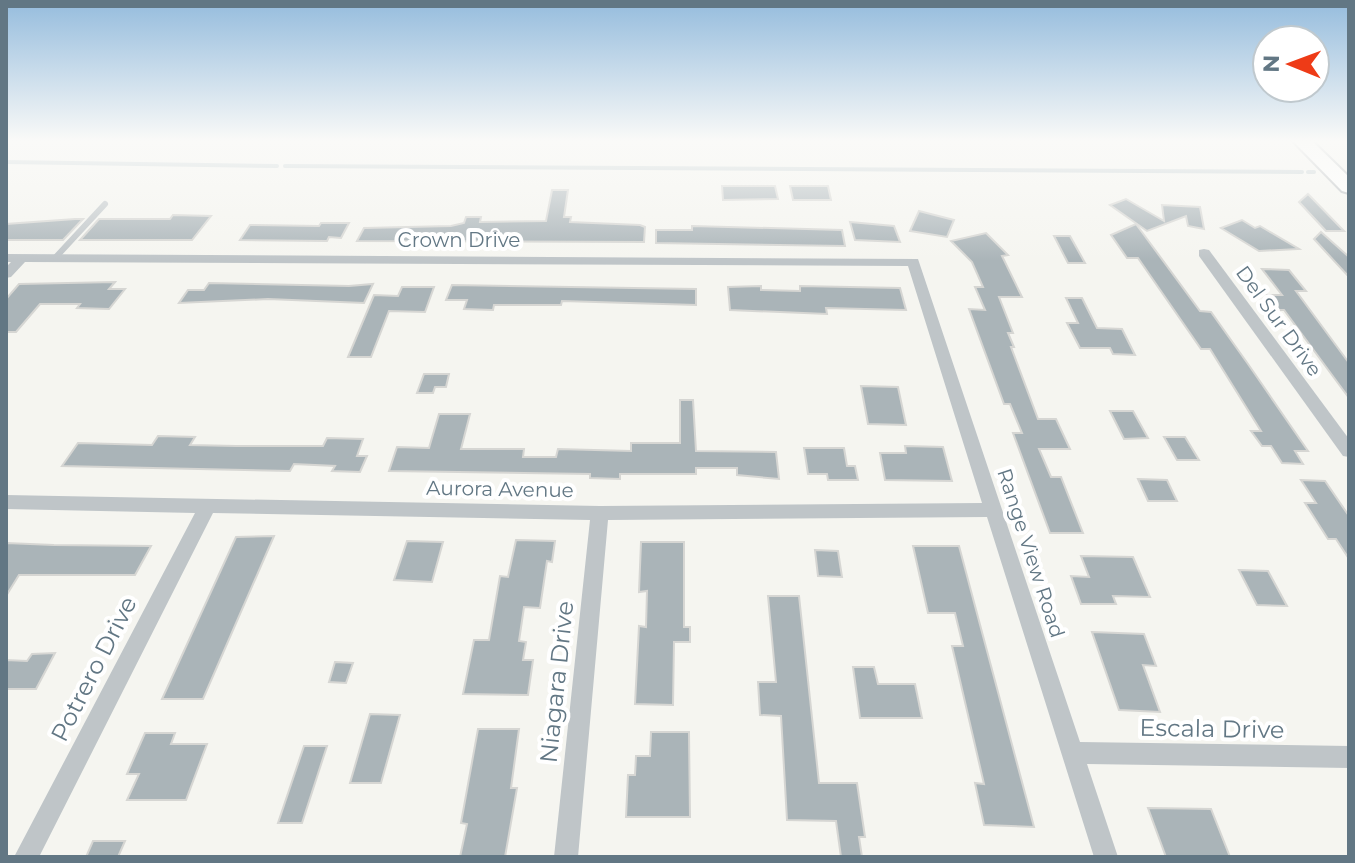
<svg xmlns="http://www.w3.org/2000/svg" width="1355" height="863" font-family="Montserrat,sans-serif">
	<rect width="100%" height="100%" fill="#f5f5f0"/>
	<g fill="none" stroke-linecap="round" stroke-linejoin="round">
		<g stroke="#bac8cc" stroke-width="4">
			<path d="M6,162L277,166"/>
			<path d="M285,166L1302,172"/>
			<path d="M1308,172H1314"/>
		</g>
	</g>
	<g fill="#aab4b8" stroke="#d6d6d3" stroke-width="2">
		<path d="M722,186H775L778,199L723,200Z"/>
		<path d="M790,186H828L831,200H793Z"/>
		<path d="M552,190H568L564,217H571L570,222L640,225L645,227L644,242L357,241L364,228L451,226L464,223L466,217H481L480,222L546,221Z"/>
		<path d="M1308,194L1344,231H1326L1299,202Z"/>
		<path d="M1126,199L1164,221L1162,205L1200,207L1204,229L1188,226L1186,216L1147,231L1110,205Z"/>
		<path d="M919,211L954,220L947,237L910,231Z"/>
		<path d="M173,215L211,216L192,240H80L99,219H170Z"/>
		<path d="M75,219H83L63,240H6V224Z"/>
		<path d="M1242,220L1255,228L1260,226L1299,249L1259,251L1221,228Z"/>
		<path d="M850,222L894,226L900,242L855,240Z"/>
		<path d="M321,223H349L341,238L329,237L327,241L240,240L250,225L319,226Z"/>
		<path d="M1136,224L1200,311L1211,312L1248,364L1308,451H1295L1303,464L1282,463L1271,446H1262L1251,431H1261L1210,349H1201L1138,258H1127L1111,235Z"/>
		<path d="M692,226L842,230L845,246L656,243V230H692Z"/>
		<path d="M1321,232L1349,257V277L1314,239Z"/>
		<path d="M986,233L1008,255L1002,256L1022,297H999L1013,333H1008L1014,347H1011L1038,419H1056L1070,449H1039L1051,477H1061L1083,533H1050L1013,433H1022L1010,404H1004L969,309L985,310L975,287H983L972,262L951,241Z"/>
		<path d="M1054,236H1070L1085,263H1068Z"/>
		<path d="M1262,269L1289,270L1306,291H1296L1349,363V398L1284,310H1279L1267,295H1282Z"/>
		<path d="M115,282L109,289H125L109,309L77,308L80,304H40L16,332H6V299L19,284Z"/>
		<path d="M209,283L349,286L373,284L364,303L268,299L179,303L188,290H204Z"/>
		<path d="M452,285L696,289V305L562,301L561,305H494L493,310L464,309L467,300H446Z"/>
		<path d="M761,286V290L800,291V286L900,288L906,310L826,308L827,314L730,310L728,287Z"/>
		<path d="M402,287H434L425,312L389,311L371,357H348L374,295L398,296Z"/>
		<path d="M1066,298H1082L1097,328L1122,329L1135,355L1113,354L1110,348H1080L1067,323H1078Z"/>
		<path d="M424,374H449L446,387H435L433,393H417Z"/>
		<path d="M861,386L898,387L906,425L868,424Z"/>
		<path d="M680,400H693L696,451L776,452L779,479L737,475V468H696V474H620V479L590,478V474L389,471L397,447L429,448L439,414H470L461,449H524L523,457H556L558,449L631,451V443H680Z"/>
		<path d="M1110,411H1133L1148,438L1124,439Z"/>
		<path d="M158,436L195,437L190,445L236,446H323L327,438L363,439L357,456H367L360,472L332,471L335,466L294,464L290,471L62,466L78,443L152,445Z"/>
		<path d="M1164,437H1185L1199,460H1177Z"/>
		<path d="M905,446L943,447L952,481L885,480L880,453H906Z"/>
		<path d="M804,448H844L847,466H855L858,480H828L827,474H808Z"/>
		<path d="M1138,479L1167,480L1177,501H1148Z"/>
		<path d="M1301,480L1325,481L1349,516V559L1336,539H1328L1305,503H1316Z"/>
		<path d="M274,536L203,699H162L236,537Z"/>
		<path d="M516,540L555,541L552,562L547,561L540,608L524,607L519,641L526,642L523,660H533L528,695L463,694L474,640H489L500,576L508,577Z"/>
		<path d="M407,541L443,542L432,582L394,580Z"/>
		<path d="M641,542H684V627H690V642H674L673,705L635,704L639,626L646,627L647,591L639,592Z"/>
		<path d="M6,543L54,545L151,546L135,575H19L6,596Z"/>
		<path d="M913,546H959L1034,827L984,825L975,783L984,784L952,646H963L955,613H928Z"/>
		<path d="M815,550L838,551L842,577L818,576Z"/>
		<path d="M1081,556L1133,557L1150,597L1113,596L1116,604H1081L1071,576L1089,577Z"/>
		<path d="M1239,570L1268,571L1287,606L1257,605Z"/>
		<path d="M768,596H799L819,783H857L865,837H859L862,857H841L836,821L787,820L781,716L760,715L758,682H776Z"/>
		<path d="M1092,632L1144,634L1156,666L1143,665L1160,712L1119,710Z"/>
		<path d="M55,653L36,689H6V660L27,661L32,654Z"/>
		<path d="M335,662L353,663L346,683L329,682Z"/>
		<path d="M853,667H874L878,684H915L922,718H860Z"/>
		<path d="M370,714L400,715L381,783H350Z"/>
		<path d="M478,729H519L511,788H517L505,857H460L467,824L461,823Z"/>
		<path d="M651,732H689L690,817H626L628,775H635L636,756H650Z"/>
		<path d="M145,733H175L171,744H207L186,800H127L139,774H127Z"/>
		<path d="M304,746H327L302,823H278Z"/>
		<path d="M1148,808L1211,809L1230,857H1166Z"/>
		<path d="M93,841H125L118,857H86Z"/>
	</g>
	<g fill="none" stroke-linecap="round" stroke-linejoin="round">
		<defs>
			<path id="primary" d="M1293,141H1312L1349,177V193L1342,191Z"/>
		</defs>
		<use href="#primary" stroke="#b3b8bc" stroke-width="4"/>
		<path stroke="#bfc5c8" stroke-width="6" d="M55,258L105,204"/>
		<g fill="#bfc5c8" fill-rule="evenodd">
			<path d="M1204,249L1209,250L1349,439V457L1343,456L1199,256V250Z"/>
			<path d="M6,254L918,259L1080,742L1349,746V768L1087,764L1118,857H1094L987,517L608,520L578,857H554L590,520L213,513L39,857H14L195,513L6,509V495L600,506L982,503L908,266L25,262L11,277L6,278V267L11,262H6Z"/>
		</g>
		<use href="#primary" fill="#fff" fill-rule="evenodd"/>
	</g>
	<linearGradient id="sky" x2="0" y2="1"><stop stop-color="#95bcdd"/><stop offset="0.54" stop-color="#fafaf8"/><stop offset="1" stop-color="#fafaf8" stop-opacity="0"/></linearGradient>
	<rect width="1355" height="261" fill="url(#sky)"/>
	<g text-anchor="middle" stroke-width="8" stroke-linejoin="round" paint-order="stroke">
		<g font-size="20" fill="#627784" stroke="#fff">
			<text x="459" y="247">Crown Drive</text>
			<text transform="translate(1279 321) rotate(54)" y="7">Del Sur Drive</text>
			<text transform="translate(500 489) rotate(1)" y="7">Aurora Avenue</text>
			<text transform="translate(1031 553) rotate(72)" y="7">Range View Road</text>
		</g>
		<g font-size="24" fill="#627784" stroke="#fff">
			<text transform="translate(94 669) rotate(-63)" y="8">Potrero Drive</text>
			<text transform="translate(557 682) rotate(-84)" y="8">Niagara Drive</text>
			<text transform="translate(1212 729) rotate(1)" y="8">Escala Drive</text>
		</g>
	</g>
	<rect width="1355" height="863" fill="none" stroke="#627784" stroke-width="16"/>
	<g transform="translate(1291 64) rotate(271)"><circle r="38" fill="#ffffff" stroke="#c0c9ce" stroke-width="2"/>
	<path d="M0-6L14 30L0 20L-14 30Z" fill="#ee3b17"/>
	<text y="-12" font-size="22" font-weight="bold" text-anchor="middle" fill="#627784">N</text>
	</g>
</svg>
